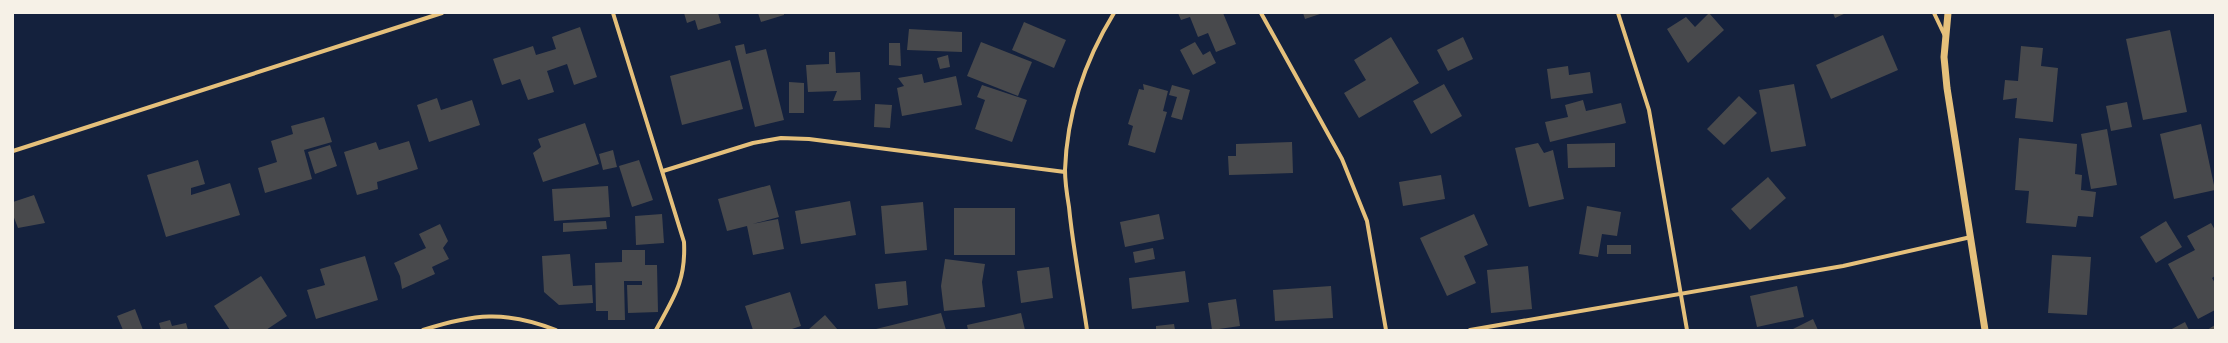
<svg xmlns="http://www.w3.org/2000/svg" width="2228" height="343" font-family="'Exo 2',sans-serif">
	<rect width="100%" height="100%" fill="#14213d"/>
	<g fill="#48494c">
		<path d="M684,13H718L721,23L698,30L695,20L687,23Z"/>
		<path d="M758,13H784V15L761,22Z"/>
		<path d="M1178,13H1223L1236,44L1216,52L1208,33L1198,37L1190,17L1181,20Z"/>
		<path d="M1303,13H1323L1305,19Z"/>
		<path d="M1709,13L1724,30L1688,63L1667,29L1686,17L1695,27Z"/>
		<path d="M1833,13H1846L1835,18Z"/>
		<path d="M1024,22L1066,40L1054,68L1012,50Z"/>
		<path d="M580,27L597,77L574,85L567,64L547,71L554,92L528,100L520,79L502,85L493,59L533,46L536,55L556,49L552,37Z"/>
		<path d="M909,29L962,32V52L907,50Z"/>
		<path d="M2170,30L2187,112L2143,120L2126,39Z"/>
		<path d="M1883,35L1898,70L1831,99L1816,65Z"/>
		<path d="M1391,37L1419,83L1359,118L1344,93L1366,80L1354,60Z"/>
		<path d="M1463,37L1473,59L1448,71L1437,50Z"/>
		<path d="M981,42L1032,62L1018,96L967,76Z"/>
		<path d="M1195,42L1203,55L1210,51L1216,63L1193,75L1180,50Z"/>
		<path d="M889,43H900L901,66L889,65Z"/>
		<path d="M744,44L746,54L766,49L784,120L755,127L735,46Z"/>
		<path d="M2021,46L2043,48L2041,66L2058,68L2053,122L2015,118L2017,98L2003,100L2005,80L2018,81Z"/>
		<path d="M829,52H835L836,73L860,72L861,100L833,101L837,91L808,92L806,65L829,64Z"/>
		<path d="M948,55L950,67L940,69L937,58Z"/>
		<path d="M730,60L743,109L682,125L670,76Z"/>
		<path d="M1568,66L1569,75L1590,72L1593,93L1551,99L1547,69Z"/>
		<path d="M922,74L924,83L956,76L962,105L902,116L897,88L904,86L898,78Z"/>
		<path d="M789,82L804,83V113H789Z"/>
		<path d="M1143,84L1168,91L1163,111L1167,112L1155,153L1128,145L1133,126L1128,124L1139,89L1144,90Z"/>
		<path d="M1444,84L1462,116L1431,134L1413,101Z"/>
		<path d="M1794,84L1806,146L1771,152L1759,90Z"/>
		<path d="M982,85L1027,100L1012,142L975,129L985,100L977,97Z"/>
		<path d="M1172,85L1190,90L1182,120L1171,117L1177,97L1169,95Z"/>
		<path d="M1739,96L1757,113L1724,145L1707,129Z"/>
		<path d="M437,98L441,110L472,100L480,125L429,142L417,105Z"/>
		<path d="M1583,100L1586,111L1621,103L1626,123L1550,142L1545,122L1568,117L1565,105Z"/>
		<path d="M2127,102L2132,127L2111,131L2106,106Z"/>
		<path d="M875,104L892,105L890,128L874,127Z"/>
		<path d="M324,117L332,142L304,150L312,179L265,193L258,168L277,162L271,141L293,134L291,126Z"/>
		<path d="M585,123L599,164L543,182L533,153L541,147L538,139Z"/>
		<path d="M2201,124L2215,190L2174,199L2160,134Z"/>
		<path d="M2107,129L2117,185L2091,189L2081,134Z"/>
		<path d="M2019,138L2077,144L2075,174L2082,175L2081,190L2096,192L2093,217L2078,216L2076,227L2026,223L2029,191L2015,190Z"/>
		<path d="M409,141L418,169L377,182L378,189L357,195L344,152L376,142L379,150Z"/>
		<path d="M1292,142L1293,173L1229,175L1228,156H1236V144Z"/>
		<path d="M1538,143L1544,153L1553,150L1564,199L1529,207L1515,148Z"/>
		<path d="M1615,143V167L1568,168L1567,144Z"/>
		<path d="M330,145L337,166L315,174L308,152Z"/>
		<path d="M613,150L617,167L603,170L599,154Z"/>
		<path d="M198,160L205,184L191,188V195L230,183L240,215L166,237L147,175Z"/>
		<path d="M639,160L653,200L632,207L619,166Z"/>
		<path d="M1441,175L1445,199L1403,206L1399,182Z"/>
		<path d="M1768,177L1786,198L1750,230L1731,209Z"/>
		<path d="M770,185L779,217L752,224L778,219L784,249L753,255L747,226L727,231L718,199Z"/>
		<path d="M608,186L610,217L554,221L552,189Z"/>
		<path d="M34,195L45,223L18,228L13,215V202Z"/>
		<path d="M850,201L856,235L801,244L795,211Z"/>
		<path d="M923,202L927,250L885,254L881,206Z"/>
		<path d="M1587,206L1621,212L1617,236L1602,234L1598,257L1579,254Z"/>
		<rect x="954" y="208" width="61" height="47"/>
		<path d="M662,214L664,243L636,245L635,216Z"/>
		<path d="M1159,214L1164,239L1125,247L1120,222Z"/>
		<path d="M1474,214L1488,245L1464,256L1476,283L1447,296L1420,238Z"/>
		<path d="M606,221L607,229L563,232V223Z"/>
		<path d="M2166,221L2182,247L2156,263L2140,237Z"/>
		<path d="M2211,223L2215,230V276L2212,278L2215,283V310L2198,319L2168,264L2195,250L2187,236Z"/>
		<path d="M440,224L448,241L443,248L449,259L432,267L435,274L402,289L400,276L394,263L426,248L419,234Z"/>
		<rect x="1607" y="245" width="24" height="9"/>
		<path d="M1153,248L1155,259L1135,263L1133,252Z"/>
		<path d="M622,250H645V265H657L658,312L628,313L627,285H642V281H624L625,320H608V311H596L595,263L622,262Z"/>
		<path d="M570,254L573,286L592,285L593,303L559,305L544,292L542,256Z"/>
		<path d="M2052,255L2091,257L2087,315L2048,313Z"/>
		<path d="M365,256L378,300L316,319L307,290L325,285L320,269Z"/>
		<path d="M945,259L985,264L982,282L985,307L944,311L941,286Z"/>
		<path d="M1528,266L1532,309L1491,313L1487,270Z"/>
		<path d="M1049,267L1053,298L1021,303L1017,271Z"/>
		<path d="M1185,271L1189,302L1132,309L1129,278Z"/>
		<path d="M261,276L287,316L266,330H230L214,306Z"/>
		<path d="M906,281L908,305L878,309L875,284Z"/>
		<path d="M1331,286L1333,318L1275,321L1273,290Z"/>
		<path d="M1797,286L1804,317L1757,327L1750,296Z"/>
		<path d="M790,292L801,326L789,330H753L745,306Z"/>
		<path d="M1236,299L1240,326L1212,330L1208,303Z"/>
		<path d="M135,309L143,330H123L117,316Z"/>
		<path d="M941,313L946,330H876V329Z"/>
		<path d="M1021,313L1025,330H968L967,325Z"/>
		<path d="M825,315L838,330H808Z"/>
		<path d="M1813,319L1818,330H1791Z"/>
		<path d="M170,320L172,326L186,323L188,330H161L159,323Z"/>
		<path d="M2185,322L2189,330H2170Z"/>
		<path d="M1174,324L1175,330H1156V326Z"/>
		<path d="M2215,325V330H2207Z"/>
	</g>
	<g fill="none" stroke-linecap="round" stroke-linejoin="round">
		<g stroke="#e5c07b" stroke-width="4">
			<path d="M613,13L684,242C686,281 674,297 656,330"/>
			<path d="M1261,13L1342,159L1367,221L1386,330"/>
			<path d="M1618,13L1649,110L1687,330"/>
			<path d="M1934,13L1945,36"/>
			<path d="M13,151L442,13"/>
			<path d="M663,171L753,143L781,138L809,139L1065,172"/>
			<path d="M423,330C473,314 505,310 556,330"/>
			<path d="M1087,330C1081,289 1073,248 1069,207C1067,195 1065,182 1065,170C1067,113 1084,62 1114,13"/>
			<path d="M1470,330L1843,266L1971,237"/>
		</g>
		<path stroke="#e5c07b" stroke-width="7" d="M1948,13L1944,57L1947,88L1985,330"/>
	</g>
	<rect width="2228" height="343" fill="none" stroke="#f6f1e7" stroke-width="28"/>
</svg>
